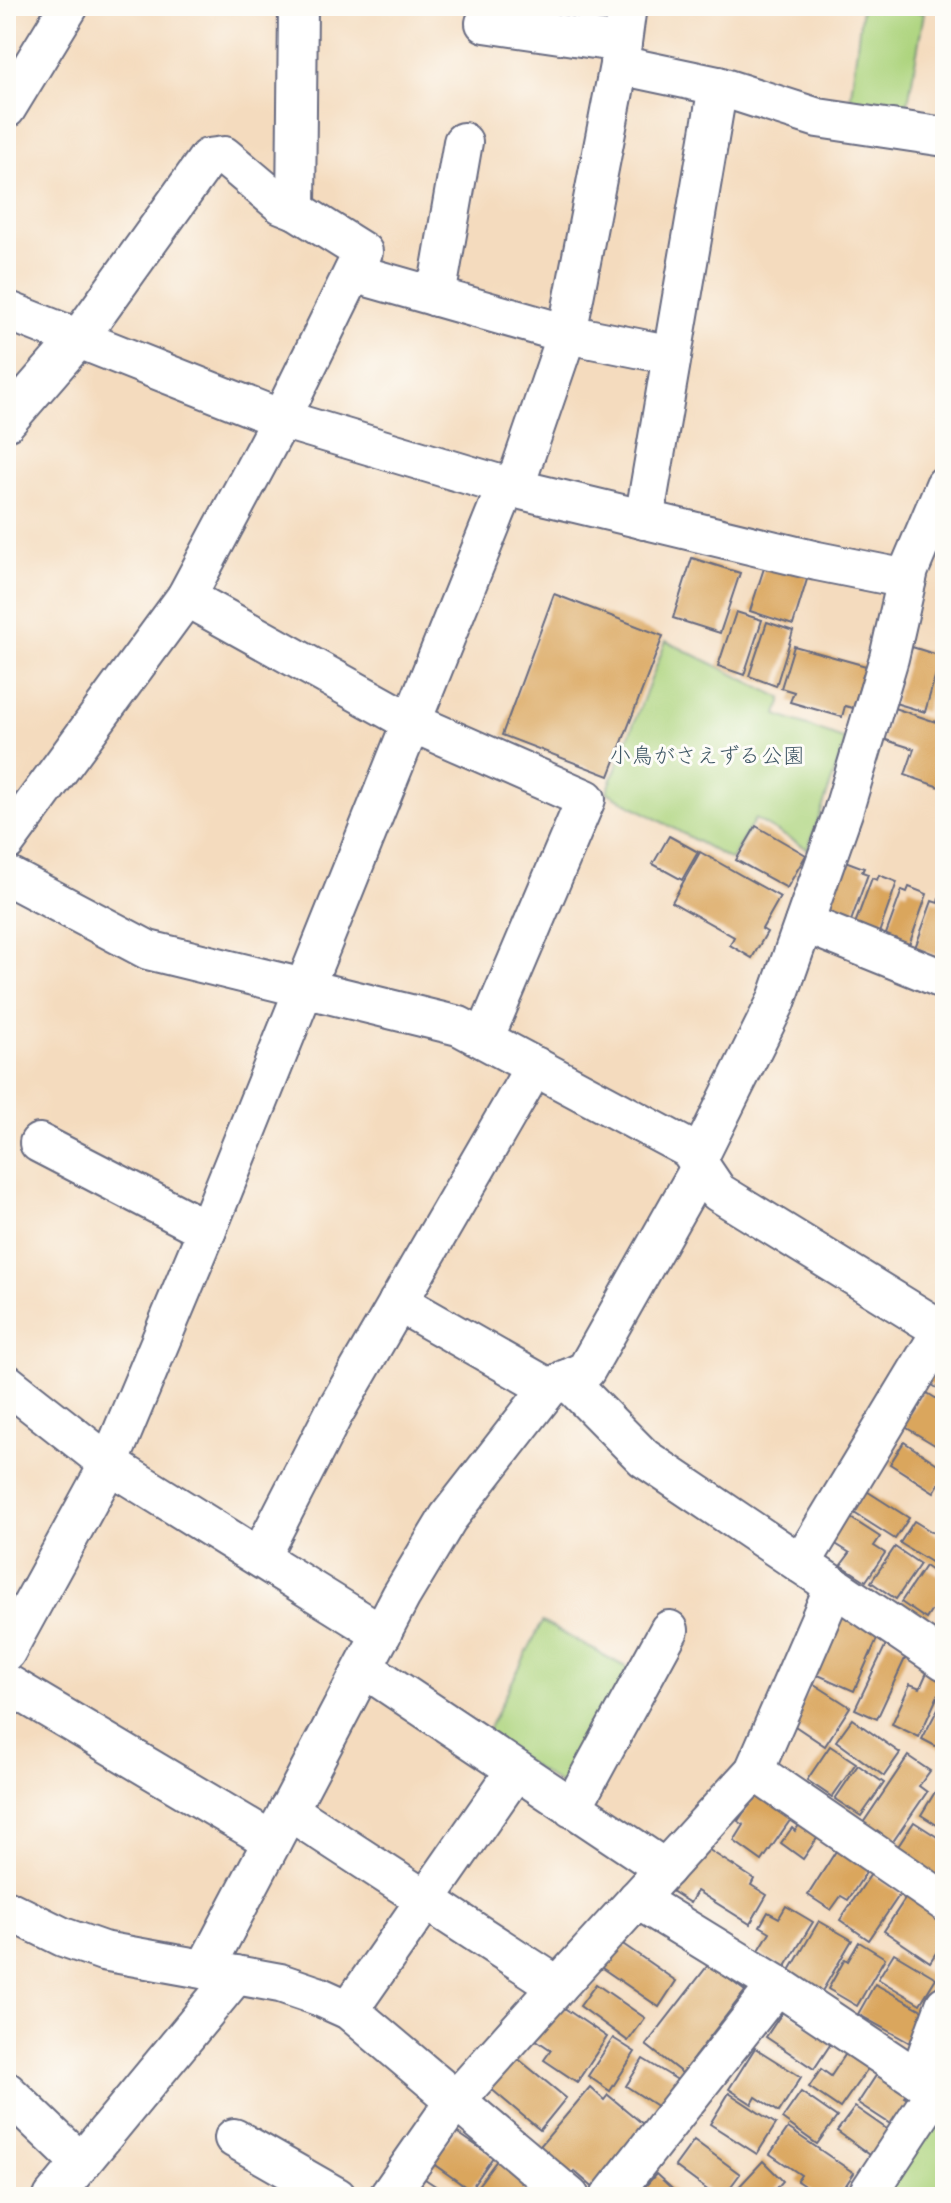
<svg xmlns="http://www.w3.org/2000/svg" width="951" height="2203" font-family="Pangolin,'Klee One',sans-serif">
	<rect width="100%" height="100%" fill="#fdfcf7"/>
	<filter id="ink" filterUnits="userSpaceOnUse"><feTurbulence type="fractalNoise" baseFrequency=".0125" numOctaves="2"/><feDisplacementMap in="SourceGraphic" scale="16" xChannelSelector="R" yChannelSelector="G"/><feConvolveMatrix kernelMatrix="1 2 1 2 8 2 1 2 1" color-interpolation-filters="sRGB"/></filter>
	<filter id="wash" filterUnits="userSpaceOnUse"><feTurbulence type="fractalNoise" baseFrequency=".006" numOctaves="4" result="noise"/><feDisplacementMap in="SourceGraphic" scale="32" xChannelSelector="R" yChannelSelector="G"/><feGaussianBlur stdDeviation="1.8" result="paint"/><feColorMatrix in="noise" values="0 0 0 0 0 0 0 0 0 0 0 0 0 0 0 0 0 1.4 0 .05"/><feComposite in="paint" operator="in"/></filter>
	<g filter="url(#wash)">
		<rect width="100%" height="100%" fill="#f4dbbe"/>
		<g fill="#add47e" stroke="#64826e" stroke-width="2">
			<path d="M862,6H883L924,13L905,120L849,111Z"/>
			<path d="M666,641L782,698L777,715L846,740L808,849L755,819L731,860L607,792Z"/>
			<path d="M542,1622L631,1670L571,1792L486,1734Z"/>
			<path d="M945,2112V2197H880L931,2116Z"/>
		</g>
		<g id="blocks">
			<g fill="#daa65d">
				<path d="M692,558L740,573L720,633L673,618Z"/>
				<path d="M767,559L809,573L793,625L750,611Z"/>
				<path d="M554,594L663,636L609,776L502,735Z"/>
				<path d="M736,612L762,620L744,675L718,666Z"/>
				<path d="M767,622L793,631L776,686L749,676Z"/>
				<path d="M794,646L866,666L853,708L845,706L842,717L790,702L794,692L781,688Z"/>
				<path d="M912,647L941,656L925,712L895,703Z"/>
				<path d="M894,708L945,725V789L905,775L914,749L883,739Z"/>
				<path d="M756,826L806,855L787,888L736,860Z"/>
				<path d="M669,836L698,852L682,880L653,864Z"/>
				<path d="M700,852L780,897L762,929L767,932L752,958L730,945L734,937L672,902Z"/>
				<path d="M845,861L864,868L862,872L868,874L851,921L827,912Z"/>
				<path d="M879,875L897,882L879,933L855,924L872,878L877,880Z"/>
				<path d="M909,887L927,894L909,945L885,937L902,890L907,892Z"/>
				<path d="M939,898L945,900V940L939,956L915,948L932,901L938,903Z"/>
				<path d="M945,1346V1393L924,1380Z"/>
				<path d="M924,1391L945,1404V1447L943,1450L902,1425Z"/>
				<path d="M904,1442L945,1469V1474L934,1492L890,1464Z"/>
				<path d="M865,1490L909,1518L895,1539L851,1511Z"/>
				<path d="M843,1513L880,1537L874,1546L885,1553L866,1581L841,1565L850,1553L826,1538Z"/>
				<path d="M914,1521L945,1540V1571L900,1543Z"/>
				<path d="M895,1547L920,1564L896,1599L871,1582Z"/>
				<path d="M925,1566L945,1580V1590L926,1619L901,1602Z"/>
				<path d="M836,1611L881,1630L854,1691L809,1671Z"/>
				<path d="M888,1640L909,1650L877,1719L855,1709Z"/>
				<path d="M928,1670L945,1677V1680L919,1737L892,1724L910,1684L920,1688Z"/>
				<path d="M814,1684L850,1707L825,1746L789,1722Z"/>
				<path d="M943,1699L945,1700V1751L922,1739Z"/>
				<path d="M852,1719L900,1753L884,1776L836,1741Z"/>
				<path d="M830,1746L856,1763L832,1797L807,1780Z"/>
				<path d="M908,1756L930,1771L919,1786L927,1792L892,1843L863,1823Z"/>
				<path d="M858,1765L884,1783L861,1816L835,1799Z"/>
				<path d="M937,1789L945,1794V1830L921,1815Z"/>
				<path d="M758,1791L793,1816L762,1861L734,1841L744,1825L738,1821Z"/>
				<path d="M802,1821L820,1834L803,1859L781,1843L792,1828L795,1831Z"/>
				<path d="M914,1822L945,1842V1882L895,1851Z"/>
				<path d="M700,1844L754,1879L751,1885L767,1895L750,1924L697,1891L690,1903L668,1889Z"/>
				<path d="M838,1848L869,1868L848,1900L841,1896L831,1910L808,1895Z"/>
				<path d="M871,1874L900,1894L869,1940L840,1920Z"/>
				<path d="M909,1893L945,1917V1939L930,1962L884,1931Z"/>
				<path d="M786,1906L813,1922L785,1968L758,1952L770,1932L760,1926L768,1912L779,1918Z"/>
				<path d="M819,1921L852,1940L821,1993L788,1974Z"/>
				<path d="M617,1940L676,1981L659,2007L599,1966Z"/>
				<path d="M859,1942L885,1958L857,2006L828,1989L845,1959L848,1961Z"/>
				<path d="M894,1953L936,1978L920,2004L878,1979Z"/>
				<path d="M709,1964L745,1991L682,2073L646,2045Z"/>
				<path d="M596,1984L645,2018L628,2041L580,2006Z"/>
				<path d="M875,1984L927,2013L910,2043L858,2014Z"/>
				<path d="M557,2003L607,2037L577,2082L544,2060L551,2050L529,2035Z"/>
				<path d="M784,2010L832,2042L814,2069L766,2037Z"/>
				<path d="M613,2038L635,2052L610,2091L588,2076Z"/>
				<path d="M851,2046L873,2061L840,2108L809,2087L821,2069L831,2076Z"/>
				<path d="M755,2048L801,2077L779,2112L756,2097L752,2104L729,2089Z"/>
				<path d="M516,2057L566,2098L540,2130L490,2088Z"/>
				<path d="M643,2059L681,2082L663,2110L626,2086Z"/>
				<path d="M883,2065L912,2084L904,2097L912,2101L895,2127L858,2103Z"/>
				<path d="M590,2087L604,2100L608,2095L649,2129L596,2190L574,2171L568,2179L535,2152Z"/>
				<path d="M801,2092L837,2117L817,2144L782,2119Z"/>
				<path d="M729,2093L776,2124L757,2154L710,2124Z"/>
				<path d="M855,2107L891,2132L873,2157L837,2131Z"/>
				<path d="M788,2128L854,2173L838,2197H821L797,2181L801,2175L770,2154Z"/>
				<path d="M455,2131L493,2157L470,2190L432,2163Z"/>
				<path d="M694,2140L740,2174L723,2197H717L675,2166Z"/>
				<path d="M498,2159L530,2182L523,2190L527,2193L524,2197H473L471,2195Z"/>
				<path d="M763,2161L783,2181L769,2197H744L736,2190Z"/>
				<path d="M656,2174L681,2197H636Z"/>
				<path d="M422,2177L452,2197H409Z"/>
			</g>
		</g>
	</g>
	<g filter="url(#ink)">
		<use href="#blocks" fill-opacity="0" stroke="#676b80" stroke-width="2"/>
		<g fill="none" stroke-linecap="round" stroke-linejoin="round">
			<defs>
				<g id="minor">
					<path d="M485,23L622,43"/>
					<path d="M619,65L718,86L818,118L945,137"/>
					<path d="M6,109L69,6"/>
					<path d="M353,273L567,334L672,355"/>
					<path d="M436,297L463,142"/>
					<path d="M6,310L281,419L509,487L817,561L907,579"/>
					<path d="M6,422L79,338L208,158L224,156L281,204L296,210"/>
					<path d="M644,520L718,86"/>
					<path d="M186,597L411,722L586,799L484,1039"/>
					<path d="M6,842L186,597L281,419L363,252L296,210L298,6"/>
					<path d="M6,875L148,950L459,1026L689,1149L718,1192L945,1332"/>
					<path d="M804,923L945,980"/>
					<path d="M39,1143L207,1230"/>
					<path d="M698,1159L776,1002L843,812L889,658L909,570L945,485"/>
					<path d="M398,1302L549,1388"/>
					<path d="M566,1379L644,1458L945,1661"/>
					<path d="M6,1383L109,1464L382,1634"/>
					<path d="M260,1557L333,1415L535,1066"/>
					<path d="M801,1564L942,1330"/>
					<path d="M6,1652L109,1464L207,1230L502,497L520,471L567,334L619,65L627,6"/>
					<path d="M364,1668L665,1869"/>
					<path d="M6,1683L272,1841"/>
					<path d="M754,1771L945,1902"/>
					<path d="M572,1808L669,1630"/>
					<path d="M288,1810L558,1986"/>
					<path d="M637,1899L777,1985L918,2079L945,2092"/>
					<path d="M6,1909L63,1937L103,1951L280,1983L318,1996L349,2010L570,2197"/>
					<path d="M205,1969L401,1596L448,1518L549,1388L586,1370L701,1166"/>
					<path d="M349,2010L516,1770"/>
					<path d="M918,2079L945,2005"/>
					<path d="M6,2091L81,2163"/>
					<path d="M234,2138L337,2197"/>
					<path d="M53,2197L236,1975"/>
					<path d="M388,2197L455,2101L558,1986L754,1771L834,1587"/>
					<path d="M610,2197L777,1985"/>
					<path d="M866,2197L937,2089"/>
				</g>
			</defs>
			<use href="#minor" stroke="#676b80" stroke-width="42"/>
			<use href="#minor" stroke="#fff" stroke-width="38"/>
		</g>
	</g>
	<g text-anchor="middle" stroke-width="6" stroke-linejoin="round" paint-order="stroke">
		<g font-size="22" fill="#405866" stroke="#fdfcf7">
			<text x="707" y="763">小鳥がさえずる公園</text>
		</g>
	</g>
	<rect width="951" height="2203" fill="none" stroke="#fdfcf7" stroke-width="32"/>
</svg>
